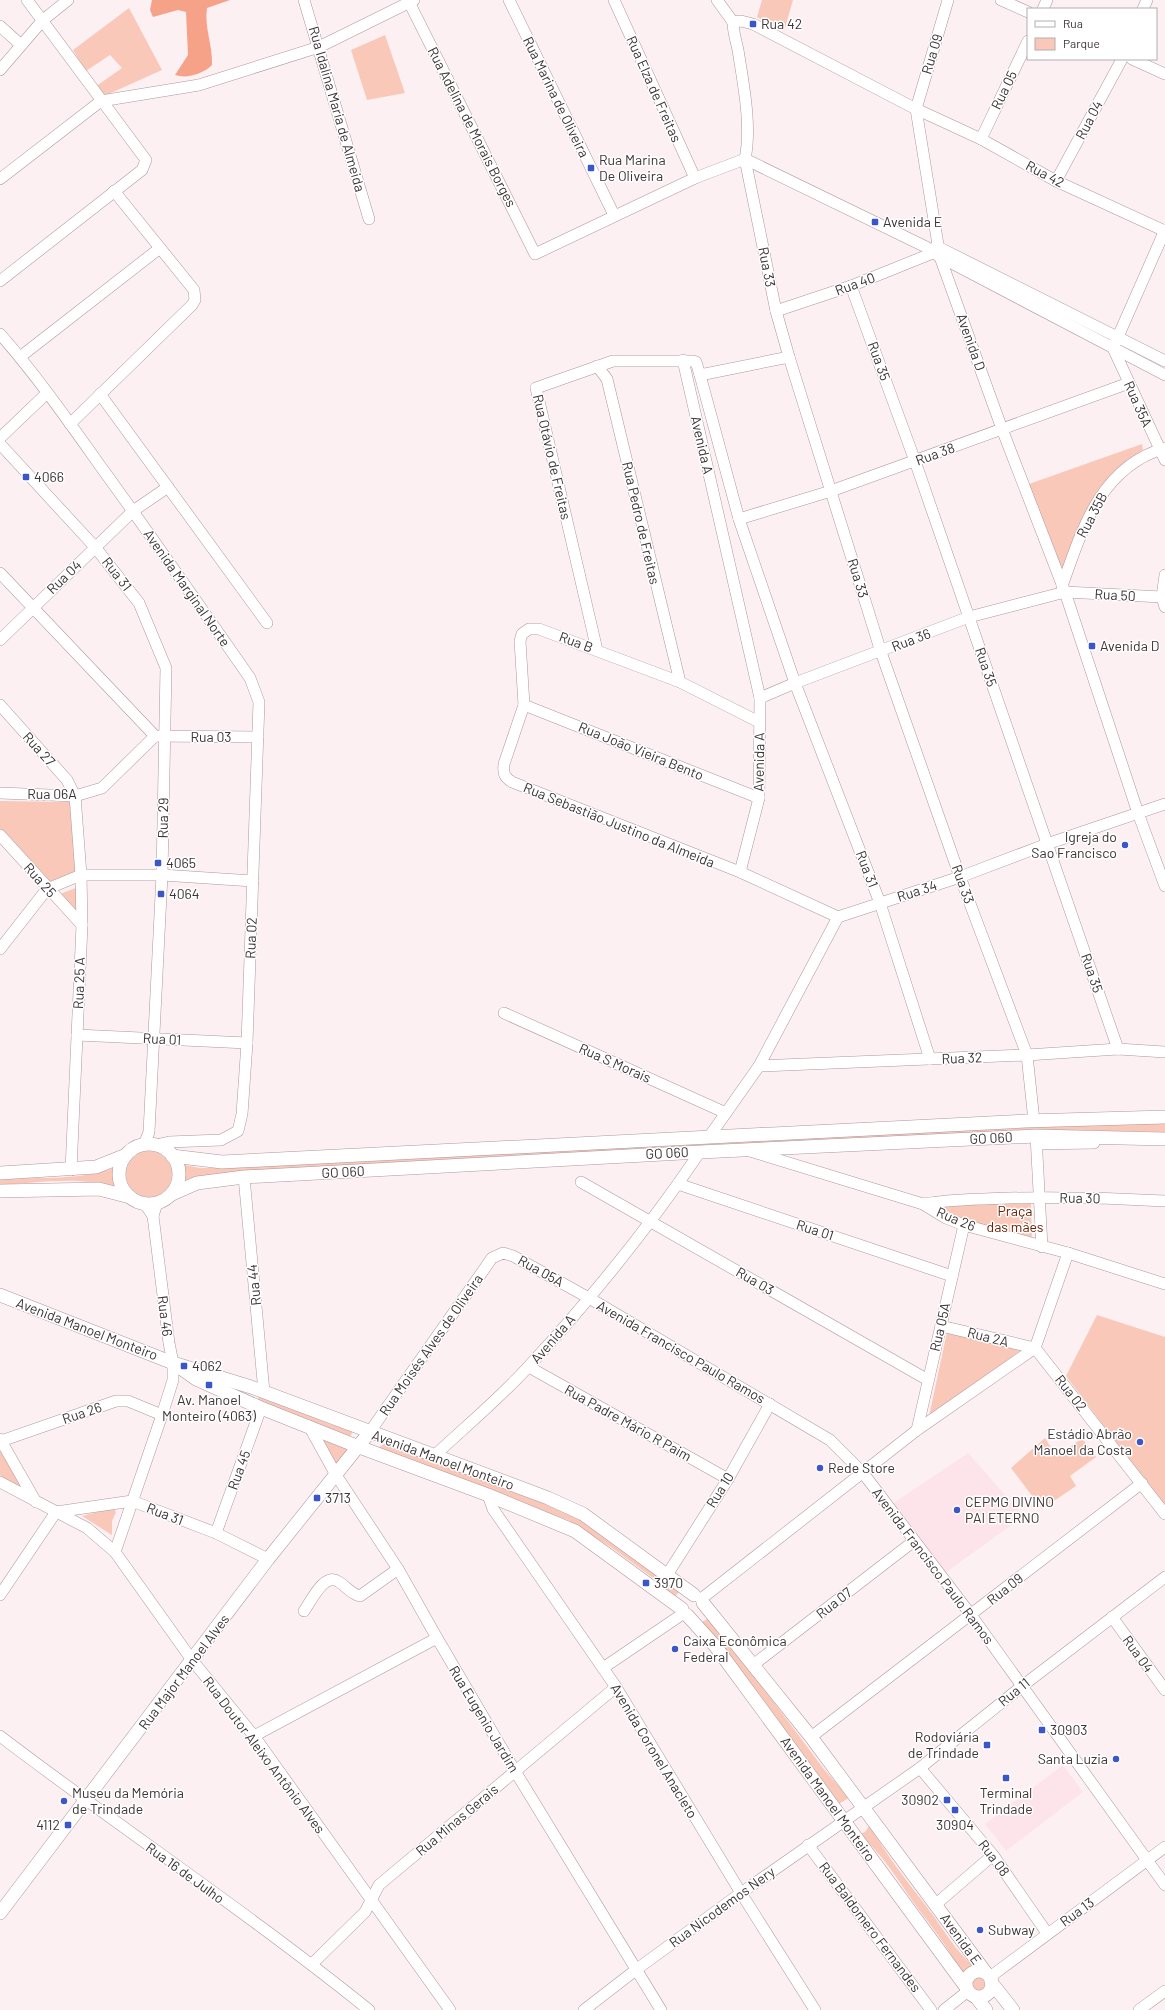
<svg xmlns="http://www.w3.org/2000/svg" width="1165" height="2010" font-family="Barlow,sans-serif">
	<rect width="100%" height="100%" fill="#fdf0f3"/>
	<g fill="#fce4ea">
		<path d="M968,1453L1024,1516L945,1573L892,1504Z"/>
		<path d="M1063,1765L1083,1792L1006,1851L985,1824Z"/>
	</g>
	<g fill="#f9c8b9">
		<path d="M762,0H793L784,31L757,17Z"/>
		<path d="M129,8L162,70L102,97L95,87L122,68L110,55L86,71L73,50Z"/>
		<path d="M385,35L405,93L367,100L351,50Z"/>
		<path d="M1142,444L1143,450L1103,484L1081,521L1065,572H1058L1029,484Z"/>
		<path d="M0,801L70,802L76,872L49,882L0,831Z"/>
		<path d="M78,887V917L60,894Z"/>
		<path d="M1089,1124H1165V1132L1057,1130L216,1174L194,1177L183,1181V1174L180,1164L200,1168H212Z"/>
		<circle cx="149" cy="1174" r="23"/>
		<path d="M119,1166L118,1181L122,1191C85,1174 40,1183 0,1185V1179C37,1177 85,1181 119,1166Z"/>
		<path d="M969,1203H1031L1032,1241L961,1221L933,1207Z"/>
		<path d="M1097,1315L1165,1337V1507L1066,1376Z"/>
		<path d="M947,1332L1021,1350L928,1421Z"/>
		<path d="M261,1396L332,1425L354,1430L349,1438L258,1404V1398Z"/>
		<path d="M313,1431L347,1449V1451L335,1470Z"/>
		<path d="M1045,1438L1057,1457L1082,1438L1096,1457L1070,1476L1076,1486L1042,1509L1011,1468Z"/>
		<path d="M386,1444L580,1517L685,1590L678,1593L673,1599L660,1583L612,1548L568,1520L473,1486L379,1448L382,1445Z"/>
		<path d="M0,1450L23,1483L21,1486H14L0,1475Z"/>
		<path d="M113,1508L116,1512L112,1521V1535L82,1516Z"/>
		<path d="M709,1615L823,1768L849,1798L835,1806L699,1623L706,1620Z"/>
		<path d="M870,1825C886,1856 909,1883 929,1910C944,1929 956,1953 975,1967L966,1969L962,1975C950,1949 931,1926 914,1903C898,1880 881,1852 859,1834L865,1832Z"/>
		<circle cx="978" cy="1984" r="8"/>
	</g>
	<path fill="#f6a289" d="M152,0H230L207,8C204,27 213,46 212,65C203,74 187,79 175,75L188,55L186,12L178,10L153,17L150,10Z"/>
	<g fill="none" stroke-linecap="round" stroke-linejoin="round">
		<defs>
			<g id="minor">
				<path d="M304,0L369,219"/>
				<path d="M408,0L535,254L695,178L745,159"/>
				<path d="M509,0L614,215"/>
				<path d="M614,0L695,178"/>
				<path d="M717,0L733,22"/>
				<path d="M948,0L916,109L940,257L1002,429L1065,592L1138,813L1165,886"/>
				<path d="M1001,0L1028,12"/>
				<path d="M1043,9L1047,0"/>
				<path d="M1143,9L1147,0"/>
				<path d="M733,22C733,32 736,40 738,50C743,82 752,126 745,159L776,311L789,357L881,652L960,877L1027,1055L1034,1121"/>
				<path d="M733,22L741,21L753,24L916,109L981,139L1056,181L1165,231"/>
				<path d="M0,26L21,45"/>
				<path d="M1132,59L1165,74"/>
				<path d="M0,70L43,20L68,0"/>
				<path d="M981,139L1028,41"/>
				<path d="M745,159L926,247L940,257L1165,375"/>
				<path d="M0,179L101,101L199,85L319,47L414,0"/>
				<path d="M1056,181L1122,59"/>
				<path d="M1165,230L1113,348L1165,460"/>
				<path d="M934,248H940L1165,361"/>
				<path d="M0,281L142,170L146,160L27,0"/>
				<path d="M851,286L915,461L1118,1049"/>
				<path d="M776,311L851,286L933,253"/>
				<path d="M0,334C37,376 69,422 101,467C152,537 201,608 250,678L259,702L247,1043L242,1114L238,1131L221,1140L169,1142L156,1145"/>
				<path d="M20,357L160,248"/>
				<path d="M683,360L760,698L759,798L740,872"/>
				<path d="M597,366L607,379L680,682"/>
				<path d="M700,375L789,357"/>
				<path d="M100,394L267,623"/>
				<path d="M70,424L192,305L195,300L194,290L114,191"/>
				<path d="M0,438L47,393"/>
				<path d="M0,444L95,547L139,603L166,668L162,875L149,1132L144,1145"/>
				<path d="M739,519L831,491L1129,383"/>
				<path d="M0,573L155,736L258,737"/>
				<path d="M1165,575L1162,597L1165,607"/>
				<path d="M1062,586C1082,530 1100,467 1165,448"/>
				<path d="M0,640L133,511L168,487"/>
				<path d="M597,650L536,388L613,361H693L696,362L700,375L739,519L795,683L880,903L930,1059"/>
				<path d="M760,698L795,683L969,617L1065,592L1162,597L1165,599"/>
				<path d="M0,705L67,780L75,796L81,875L82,925L71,1170"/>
				<path d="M524,705L759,798"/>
				<path d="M759,722L680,682L539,629H529L522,634L520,641L524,705L504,764C503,773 504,777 512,782L740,872L838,917L960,877L1047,844L1165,804"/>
				<path d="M0,793L75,796L102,788L155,736"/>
				<path d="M0,835L82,925"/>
				<path d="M47,889L81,875H162L253,881"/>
				<path d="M0,949L47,889"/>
				<path d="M504,1013L726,1113"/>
				<path d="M77,1035L247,1043"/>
				<path d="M759,1066L1027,1055L1118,1049L1165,1052"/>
				<path d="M1036,1136L1042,1247"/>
				<path d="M709,1137L759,1066L838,917"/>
				<path d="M1037,1144L1094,1143"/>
				<path d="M750,1151L923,1204L946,1218L964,1225L1068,1253L1165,1284"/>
				<path d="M244,1177L264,1392"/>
				<path d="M581,1182L928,1380"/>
				<path d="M678,1184L952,1276"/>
				<path d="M145,1204L153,1216"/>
				<path d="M923,1204C952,1199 980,1199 1009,1198C1061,1197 1113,1198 1165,1201"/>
				<path d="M941,1326L1035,1348"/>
				<path d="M1035,1348L1165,1514"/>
				<path d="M529,1367L728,1479"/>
				<path d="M309,1426L336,1475L398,1569L437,1638L515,1771L661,2010"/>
				<path d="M917,1430L964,1225"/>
				<path d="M369,1433L492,1258L503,1253L513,1256L589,1298L830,1440L863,1473L971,1615L1165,1885"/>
				<path d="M0,1439L36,1502"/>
				<path d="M1,1441L116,1401H128L162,1415"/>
				<path d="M434,1456C466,1426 500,1398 529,1366C591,1299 649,1227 700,1152"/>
				<path d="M0,1482L87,1528L115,1552L192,1660L254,1736L450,2010"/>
				<path d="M488,1495L493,1509L616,1687L741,1893L815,2010"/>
				<path d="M216,1533L261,1408"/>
				<path d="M115,1552L162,1415L173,1380V1363L169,1343L153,1216L157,1203"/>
				<path d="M667,1575L728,1479L770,1404"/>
				<path d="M0,1595L56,1512L132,1501L216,1533L268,1559"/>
				<path d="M701,1599L917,1430L1035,1348L1068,1253"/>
				<path d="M304,1611C311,1602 324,1571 339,1582C347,1587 351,1594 360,1596L398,1569"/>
				<path d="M1112,1617L1165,1690"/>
				<path d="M753,1665L914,1541"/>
				<path d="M603,1668L684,1613"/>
				<path d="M0,1736C122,1829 250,1914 369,2010"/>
				<path d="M254,1736L437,1638"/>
				<path d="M811,1737L1142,1483"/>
				<path d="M920,1768L993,1855L1047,1933"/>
				<path d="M808,1845L931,2010"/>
				<path d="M935,1905L993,1855"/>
				<path d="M312,1964L365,1912L379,1885L616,1687"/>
				<path d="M990,1977L1165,1847"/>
				<path d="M584,2010L637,1969L741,1893L920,1768L1021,1687L1165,1577"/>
				<path d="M944,2010L968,1991"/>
				<path d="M1139,2010L1165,1991"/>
			</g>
			<g id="major">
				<circle cx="149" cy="1174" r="30"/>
				<path d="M172,1156L222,1162L1026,1121L1165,1117"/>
				<path d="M0,1173L96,1167L126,1155"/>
				<path d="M0,1191L99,1189L130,1197"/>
				<path d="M172,1194L197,1183L244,1177L700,1152L1036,1136L1165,1139"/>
				<path d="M0,1295L173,1363L251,1387L548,1498L583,1514L694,1595"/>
				<path d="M179,1367L196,1379L261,1408L359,1447L488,1495L575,1531L682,1609"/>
				<path d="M703,1603L811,1737L986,1973"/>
				<path d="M687,1615L716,1647L966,1987"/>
				<path d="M0,1913L268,1559L369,1433"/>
				<circle cx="979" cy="1984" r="13"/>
				<path d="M991,1982L1013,2010"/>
				<path d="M976,1997L986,2010"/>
			</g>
		</defs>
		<use href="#minor" stroke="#ac989d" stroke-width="12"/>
		<use href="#major" stroke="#ac989d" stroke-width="14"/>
		<use href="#minor" stroke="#fff" stroke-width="11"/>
		<use href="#major" stroke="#fff" stroke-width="13"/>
	</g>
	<g fill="#3b56c8" stroke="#fff" stroke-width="1.5">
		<rect x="749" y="20" width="8" height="8" rx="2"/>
		<rect x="587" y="164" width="8" height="8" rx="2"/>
		<rect x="871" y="218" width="8" height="8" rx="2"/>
		<rect x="22" y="473" width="8" height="8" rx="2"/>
		<rect x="1088" y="642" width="8" height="8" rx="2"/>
		<circle cx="1125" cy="845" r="4"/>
		<rect x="154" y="859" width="8" height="8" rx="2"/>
		<rect x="157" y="890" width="8" height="8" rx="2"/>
		<rect x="180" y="1362" width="8" height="8" rx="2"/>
		<rect x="205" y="1381" width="8" height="8" rx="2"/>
		<circle cx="1140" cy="1442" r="4"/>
		<circle cx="820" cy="1468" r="4"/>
		<rect x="313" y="1494" width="8" height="8" rx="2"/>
		<circle cx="957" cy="1510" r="4"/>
		<rect x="642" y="1579" width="8" height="8" rx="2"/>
		<circle cx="675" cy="1649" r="4"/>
		<rect x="1038" y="1726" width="8" height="8" rx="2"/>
		<rect x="983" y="1741" width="8" height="8" rx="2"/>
		<circle cx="1116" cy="1759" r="4"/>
		<rect x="1002" y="1774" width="8" height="8" rx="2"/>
		<rect x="943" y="1796" width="8" height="8" rx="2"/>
		<circle cx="64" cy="1801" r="4"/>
		<rect x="951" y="1806" width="8" height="8" rx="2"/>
		<rect x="64" y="1821" width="8" height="8" rx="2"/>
		<circle cx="980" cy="1930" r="4"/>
	</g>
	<g text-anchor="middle" stroke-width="3" stroke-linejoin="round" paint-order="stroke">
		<g font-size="14" fill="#3c3436" stroke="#fff" text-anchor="start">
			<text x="761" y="29">Rua 42</text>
			<text x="599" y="165">Rua Marina<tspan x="599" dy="16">De Oliveira</tspan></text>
			<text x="883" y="227">Avenida E</text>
			<text x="34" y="482">4066</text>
			<text x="1100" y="651">Avenida D</text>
			<text x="1117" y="842" text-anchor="end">Igreja do<tspan x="1117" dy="16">Sao Francisco</tspan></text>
			<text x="166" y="868">4065</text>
			<text x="169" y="899">4064</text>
			<text x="192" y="1371">4062</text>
			<text x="209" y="1405" text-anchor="middle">Av. Manoel<tspan x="209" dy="16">Monteiro (4063)</tspan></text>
			<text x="1132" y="1439" text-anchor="end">Estádio Abrão<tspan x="1132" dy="16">Manoel da Costa</tspan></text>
			<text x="828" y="1473">Rede Store</text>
			<text x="325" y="1503">3713</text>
			<text x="965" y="1507">CEPMG DIVINO<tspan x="965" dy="16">PAI ETERNO</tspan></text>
			<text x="654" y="1588">3970</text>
			<text x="683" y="1646">Caixa Econômica<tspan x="683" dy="16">Federal</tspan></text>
			<text x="1050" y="1735">30903</text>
			<text x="979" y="1742" text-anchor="end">Rodoviária<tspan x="979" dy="16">de Trindade</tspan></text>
			<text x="1108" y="1764" text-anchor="end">Santa Luzia</text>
			<text x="72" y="1798">Museu da Memória<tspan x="72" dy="16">de Trindade</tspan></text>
			<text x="1006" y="1798" text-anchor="middle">Terminal<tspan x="1006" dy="16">Trindade</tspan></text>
			<text x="939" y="1805" text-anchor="end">30902</text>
			<text x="60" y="1830" text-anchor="end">4112</text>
			<text x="955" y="1830" text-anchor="middle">30904</text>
			<text x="988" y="1935">Subway</text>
		</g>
		<g font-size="14" fill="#3c3436" stroke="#fff">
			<text transform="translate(932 54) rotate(-73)" y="5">Rua 09</text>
			<text transform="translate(654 89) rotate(66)" y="5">Rua Elza de Freitas</text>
			<text transform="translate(1004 90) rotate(-64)" y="5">Rua 05</text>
			<text transform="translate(556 97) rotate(64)" y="5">Rua Marina de Oliveira</text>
			<text transform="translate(337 109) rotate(74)" y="5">Rua Idalina Maria de Almeida</text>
			<text transform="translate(1089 120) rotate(-62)" y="5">Rua 04</text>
			<text transform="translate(472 127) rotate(63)" y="5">Rua Adelina de Morais Borges</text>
			<text transform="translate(1045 174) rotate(28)" y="5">Rua 42</text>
			<text transform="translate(767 267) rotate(79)" y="5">Rua 33</text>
			<text transform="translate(855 284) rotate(-20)" y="5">Rua 40</text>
			<text transform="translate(971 342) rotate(70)" y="5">Avenida D</text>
			<text transform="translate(879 361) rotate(70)" y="5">Rua 35</text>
			<text transform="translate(1138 404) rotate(66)" y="5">Rua 35A</text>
			<text transform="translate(702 445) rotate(77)" y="5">Avenida A</text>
			<text transform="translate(935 454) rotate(-20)" y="5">Rua 38</text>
			<text transform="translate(552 457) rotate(77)" y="5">Rua Otávio de Freitas</text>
			<text transform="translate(1092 515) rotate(-62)" y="5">Rua 35B</text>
			<text transform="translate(641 523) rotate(77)" y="5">Rua Pedro de Freitas</text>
			<text transform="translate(117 574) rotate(52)" y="5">Rua 31</text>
			<text transform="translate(64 577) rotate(-44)" y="5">Rua 04</text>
			<text transform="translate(858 578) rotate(73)" y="5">Rua 33</text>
			<text transform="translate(187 588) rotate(55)" y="5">Avenida Marginal Norte</text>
			<text transform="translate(1115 595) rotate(3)" y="5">Rua 50</text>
			<text transform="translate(911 640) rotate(-21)" y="5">Rua 36</text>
			<text transform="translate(576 642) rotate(20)" y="5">Rua B</text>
			<text transform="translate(986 667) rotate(71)" y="5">Rua 35</text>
			<text x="211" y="742">Rua 03</text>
			<text transform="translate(39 749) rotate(48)" y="5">Rua 27</text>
			<text transform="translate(641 751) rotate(22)" y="5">Rua João Vieira Bento</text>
			<text transform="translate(759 762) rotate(-89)" y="5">Avenida A</text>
			<text x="52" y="799">Rua 06A</text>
			<text transform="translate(163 818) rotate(-89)" y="5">Rua 29</text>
			<text transform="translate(619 825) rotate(22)" y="5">Rua Sebastião Justino da Almeida</text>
			<text transform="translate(867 869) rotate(69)" y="5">Rua 31</text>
			<text transform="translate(40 880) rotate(48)" y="5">Rua 25</text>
			<text transform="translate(963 884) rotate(70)" y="5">Rua 33</text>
			<text transform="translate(917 891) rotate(-18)" y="5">Rua 34</text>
			<text transform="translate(251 938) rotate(-88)" y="5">Rua 02</text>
			<text transform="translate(1092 973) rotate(71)" y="5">Rua 35</text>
			<text transform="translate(79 983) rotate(-88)" y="5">Rua 25 A</text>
			<text transform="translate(162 1039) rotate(3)" y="5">Rua 01</text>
			<text transform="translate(962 1058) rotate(-2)" y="5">Rua 32</text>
			<text transform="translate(615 1063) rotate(24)" y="5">Rua S Morais</text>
			<text transform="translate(991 1138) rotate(-3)" y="5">GO 060</text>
			<text transform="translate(667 1153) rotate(-3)" y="5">GO 060</text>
			<text transform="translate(343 1172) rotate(-3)" y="5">GO 060</text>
			<text transform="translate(1080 1198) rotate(1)" y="5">Rua 30</text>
			<text transform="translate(956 1219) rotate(23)" y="5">Rua 26</text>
			<text transform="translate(815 1230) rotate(18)" y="5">Rua 01</text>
			<text transform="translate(541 1271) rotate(29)" y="5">Rua 05A</text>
			<text transform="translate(755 1281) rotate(30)" y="5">Rua 03</text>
			<text transform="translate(254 1285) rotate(-96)" y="5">Rua 44</text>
			<text transform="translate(165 1316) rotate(83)" y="5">Rua 46</text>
			<text transform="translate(940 1327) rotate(-77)" y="5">Rua 05A</text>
			<text transform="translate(87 1329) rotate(21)" y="5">Avenida Manoel Monteiro</text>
			<text transform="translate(988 1337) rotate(14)" y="5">Rua 2A</text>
			<text transform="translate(553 1339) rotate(-49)" y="5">Avenida A</text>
			<text transform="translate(431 1345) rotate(-55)" y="5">Rua Moisés Alves de Oliveira</text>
			<text transform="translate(681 1352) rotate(30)" y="5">Avenida Francisco Paulo Ramos</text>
			<text transform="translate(1071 1393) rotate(52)" y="5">Rua 02</text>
			<text transform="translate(82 1413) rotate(-19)" y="5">Rua 26</text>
			<text transform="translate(628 1423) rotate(29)" y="5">Rua Padre Mário R Paim</text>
			<text transform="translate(443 1460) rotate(20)" y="5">Avenida Manoel Monteiro</text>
			<text transform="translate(239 1470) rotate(-70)" y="5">Rua 45</text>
			<text transform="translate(720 1490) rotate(-58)" y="5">Rua 10</text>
			<text transform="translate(165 1514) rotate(21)" y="5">Rua 31</text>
			<text transform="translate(933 1566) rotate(53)" y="5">Avenida Francisco Paulo Ramos</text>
			<text transform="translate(1005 1589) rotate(-38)" y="5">Rua 09</text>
			<text transform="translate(834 1603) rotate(-38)" y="5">Rua 07</text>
			<text transform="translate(1138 1654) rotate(54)" y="5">Rua 04</text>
			<text transform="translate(184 1672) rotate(-53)" y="5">Rua Major Manoel Alves</text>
			<text transform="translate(1014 1692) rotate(-39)" y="5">Rua 11</text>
			<text transform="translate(484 1719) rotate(59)" y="5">Rua Eugenio Jardim</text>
			<text transform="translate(654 1751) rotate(59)" y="5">Avenida Coronel Anacleto</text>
			<text transform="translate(264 1755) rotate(53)" y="5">Rua Doutor Aleixo Antônio Alves</text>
			<text transform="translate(828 1799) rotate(54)" y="5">Avenida Manoel Monteiro</text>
			<text transform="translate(457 1820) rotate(-40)" y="5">Rua Minas Gerais</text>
			<text transform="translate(994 1858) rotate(53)" y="5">Rua 08</text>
			<text transform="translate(185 1873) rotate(36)" y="5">Rua 16 de Julho</text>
			<text transform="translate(722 1907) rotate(-36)" y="5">Rua Nicodemos Nery</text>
			<text transform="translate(1077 1912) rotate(-36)" y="5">Rua 13</text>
			<text transform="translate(870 1927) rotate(53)" y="5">Rua Baldomero Fernandes</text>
			<text transform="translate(961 1939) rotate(54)" y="5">Avenida E</text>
		</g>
		<g font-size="14" fill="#692006" stroke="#fff">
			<text x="1015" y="1216">Praça<tspan x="1015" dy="16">das mães</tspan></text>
		</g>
	</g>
	<rect x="1027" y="8" width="130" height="52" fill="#ffffff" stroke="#b1aeaf"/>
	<rect x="1035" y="21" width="20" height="6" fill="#ffffff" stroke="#b1aeaf"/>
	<text x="1063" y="28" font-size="12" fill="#3c3436">Rua</text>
	<rect x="1035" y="38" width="20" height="12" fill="#f9c8b9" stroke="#b1aeaf"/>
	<text x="1063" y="48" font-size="12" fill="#3c3436">Parque</text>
</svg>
